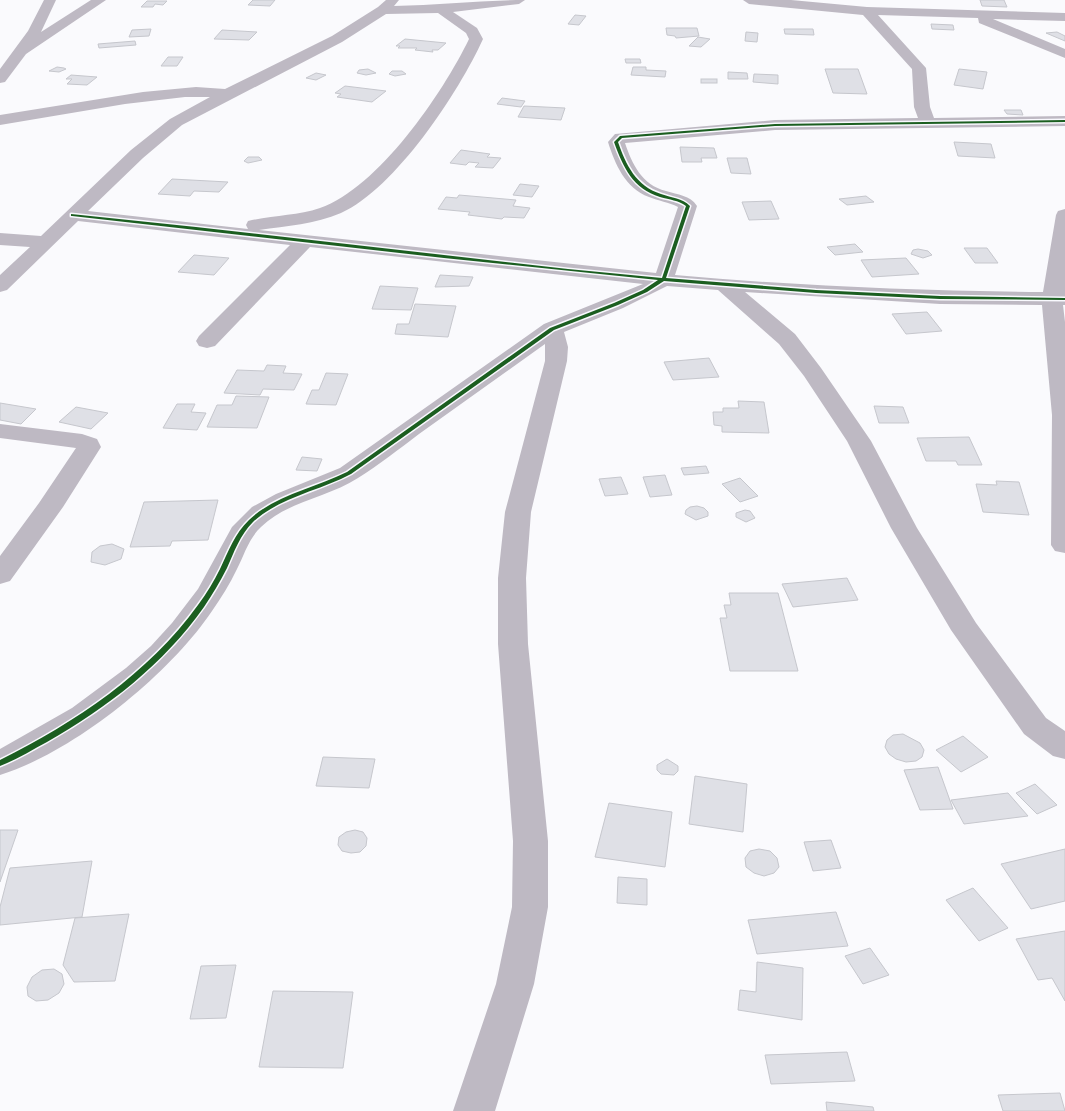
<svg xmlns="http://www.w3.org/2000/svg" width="1065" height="1111" font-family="Ubuntu,sans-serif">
	<rect width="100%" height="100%" fill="#fafafd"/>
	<g fill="#dfe0e6" stroke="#c6c7cd">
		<path d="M253,0H275L270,6L248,5Z"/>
		<path d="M980,0H1004L1007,7L982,6Z"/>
		<path d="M147,1H167L163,5L155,4L153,7H141Z"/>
		<path d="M575,15L586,16L579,25L568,24Z"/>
		<path d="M931,24L953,25L954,30L932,29Z"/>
		<path d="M666,28H697L699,36L676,38L675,36L667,35Z"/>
		<path d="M151,29L149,36L129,37L132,30Z"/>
		<path d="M784,29H813L814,35L785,34Z"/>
		<path d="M222,30L257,32L249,40L214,39Z"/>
		<path d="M746,32L758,33L757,42L745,41Z"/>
		<path d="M1057,32L1065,36V41L1046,33Z"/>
		<path d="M698,37L710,39L701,47L689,46Z"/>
		<path d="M405,39L446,43L438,50H432L433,52L415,50L417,48H398L400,46H396Z"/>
		<path d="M135,41L136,45L99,48L98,44Z"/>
		<path d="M168,57H183L177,66H161Z"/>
		<path d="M625,59H640L641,63H626Z"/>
		<path d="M57,67L64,68L66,69L59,72L49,71Z"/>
		<path d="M633,67H646V70L666,71L665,77L631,75Z"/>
		<path d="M368,69L376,73L366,75L357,73L359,70Z"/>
		<path d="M825,69H858L867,94L833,93Z"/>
		<path d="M959,69L987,72L983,89L954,85Z"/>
		<path d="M392,71H402L406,74L395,76L389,74Z"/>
		<path d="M728,72L747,73L748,79H728Z"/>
		<path d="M316,73L326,75L316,80L306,78Z"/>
		<path d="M754,74L778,75V84L753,82Z"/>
		<path d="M71,75L97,77L87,85L67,84L72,79H66Z"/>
		<rect x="701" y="79" width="16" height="4"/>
		<path d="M345,86L386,91L372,102L337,97L341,94L335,93Z"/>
		<path d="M502,98L525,101L521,107L497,104Z"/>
		<path d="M524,106L565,108L561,120L518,117Z"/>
		<path d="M1004,110H1021L1023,115L1007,114Z"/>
		<path d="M954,142L991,144L995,158L958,156Z"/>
		<path d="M680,147L714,148L717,158H701L702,162H682Z"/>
		<path d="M461,150L490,154L487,157L501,158L493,168L475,167L479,163L469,162L466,165L450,163Z"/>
		<path d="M248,157H259L262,160L248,163L244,161Z"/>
		<path d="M727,158H747L751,174L731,173Z"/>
		<path d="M172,179L228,182L219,192L194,191L190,196L158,194Z"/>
		<path d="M520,184L539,186L532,197L513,195Z"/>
		<path d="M459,195L516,200L513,206L530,208L524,218L504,217L502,219L468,215L470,212L438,209L446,197L457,198Z"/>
		<path d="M866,196L874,202L847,205L839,199Z"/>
		<path d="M771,201L779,219L749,220L742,202Z"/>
		<path d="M855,244L863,252L835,255L827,247Z"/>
		<path d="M964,248H987L998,263H975Z"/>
		<path d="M918,249L928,251L932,255L923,258L911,254L913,250Z"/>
		<path d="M194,255L229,258L214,275L178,272Z"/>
		<path d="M906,258L919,274L872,277L861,260Z"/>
		<path d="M440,275L473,277L469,286L435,287Z"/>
		<path d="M380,286L418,288L411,310L372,309Z"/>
		<path d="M415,304L456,306L448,337L395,334L397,324H409Z"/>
		<path d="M927,312L942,331L906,334L892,314Z"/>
		<path d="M709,358L719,377L673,380L664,362Z"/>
		<path d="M267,365L286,366L283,373L302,374L294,390L263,389L260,395L224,393L237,370L264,371Z"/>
		<path d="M326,373L348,374L336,405L306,404L312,390H319Z"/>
		<path d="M236,396L269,397L257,428L207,427L217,405H232Z"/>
		<path d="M738,401L764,402L769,433L722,432V426L714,425L713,412H723V408H739Z"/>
		<path d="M0,403L36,409L21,424L0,420Z"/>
		<path d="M177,404H195L191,412L206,413L197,430L163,428Z"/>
		<path d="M874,406L903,407L909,423H879Z"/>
		<path d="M76,407L108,413L91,429L59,422Z"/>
		<path d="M969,437L982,465H958L956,461H926L917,438Z"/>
		<path d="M302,457L322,459L317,471L296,470Z"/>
		<path d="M706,466L709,473L684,475L681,468Z"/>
		<path d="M665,475L672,495L650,497L643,477Z"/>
		<path d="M621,477L628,494L605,496L599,479Z"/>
		<path d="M740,478L758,496L740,502L722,484Z"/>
		<path d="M996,481L1019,482L1029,515L983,512L976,484L997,485Z"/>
		<path d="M218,500L208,540L172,541L170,546L130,547L144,502Z"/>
		<path d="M697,506L704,508L708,512V516L696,520L685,514L686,510L690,507Z"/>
		<path d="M745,510L750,511L755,518L746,522L736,517V513Z"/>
		<path d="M112,544L124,549L121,559L105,565L91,562L92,552L100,546Z"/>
		<path d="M847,578L858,600L793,607L782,584Z"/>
		<path d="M729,593H778L798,671H730L720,618H727L724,605H731Z"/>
		<path d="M903,734L920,743L924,750L922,757L916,761L906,762L896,759L889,754L885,747L887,740L893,735Z"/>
		<path d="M963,736L988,757L961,772L936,750Z"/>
		<path d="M323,757L375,759L369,788L316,786Z"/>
		<path d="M667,759L678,766V771L674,775L661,774L657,770V765Z"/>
		<path d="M938,767L953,809L920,810L904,770Z"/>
		<path d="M695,776L747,784L743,832L689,824Z"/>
		<path d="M1035,784L1057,805L1037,814L1016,793Z"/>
		<path d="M1008,793L1028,816L964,824L951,800Z"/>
		<path d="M609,803L672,812L665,867L595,857Z"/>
		<path d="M0,830H18L0,882Z"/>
		<path d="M355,830L363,832L367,838L366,846L360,852L351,853L342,851L338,845L339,837L346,832Z"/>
		<path d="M831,840L841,868L813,871L804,842Z"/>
		<path d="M759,849L770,851L777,858L779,867L774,873L764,876L754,873L746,867L745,858L750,851Z"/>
		<path d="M1065,849V901L1031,909L1001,864Z"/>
		<path d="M92,861L82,917L0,925V907L10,868Z"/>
		<path d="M618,877L647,879V905L617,903Z"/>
		<path d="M973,888L1008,928L979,941L946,900Z"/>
		<path d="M836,912L848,946L757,954L748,920Z"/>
		<path d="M129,914L115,981L74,982L63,965L75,918Z"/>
		<path d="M1065,931V1001L1052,978L1038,980L1016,939Z"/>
		<path d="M870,948L889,975L863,984L845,956Z"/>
		<path d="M757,962L803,968L802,1020L738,1010L740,990L756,992Z"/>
		<path d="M236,965L226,1018L190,1019L201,966Z"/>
		<path d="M54,969L62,974L64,984L59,993L48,1000L36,1001L28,996L27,987L32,977L42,970Z"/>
		<path d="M273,991L353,992L343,1068L259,1067Z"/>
		<path d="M847,1052L855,1081L771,1084L765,1055Z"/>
		<path d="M1060,1093L1065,1111H1003L998,1095Z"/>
		<path d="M826,1102L873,1107L874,1111H827Z"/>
	</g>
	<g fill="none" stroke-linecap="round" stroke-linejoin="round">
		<g fill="#beb9c3" fill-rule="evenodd">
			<path d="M44,0H56L41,32L91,0H106L26,54L5,82L0,83V69L28,31Z"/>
			<path d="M386,0H399L394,6C438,5 482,0 525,0L519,4L453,12L477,28L483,39C459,92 395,189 341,213C315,224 287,226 259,230L656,273L678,207C669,202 658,201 649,197C625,188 615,164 608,142L615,134L775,120L918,118L914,107L912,69L863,15L749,4L743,0H791L867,7L1065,13V21L993,19L1065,49V58L979,23L978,18L878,15L926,68L930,107L934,118L1065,116V126L775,130L625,143C632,164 642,185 666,191C678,195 690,195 697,206L675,275C798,286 920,291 1043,292L1056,215L1058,211L1065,209V305H1063L1065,322V553L1055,551L1051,545L1052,415L1042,305L940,304L745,292L795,334L821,368L871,441L917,528L976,623L1046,718L1065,731V759L1053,756L1024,734L951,630L891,528L847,441L804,376L779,344L718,290L667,286L623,308L564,332L568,347L567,361L531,512L526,578L528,644L548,841V907L534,984L495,1111H453L496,984L512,907L513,841L498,644V578L505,512L545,361V344C503,374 461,404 419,434C399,449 379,465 358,478C327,498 288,501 261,527C249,538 244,555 237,569C230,584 221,598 212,611C169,675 74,752 0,775V749L72,708L126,668L151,646L172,623L198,589L232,527L252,507L276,494L340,468L544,324L643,284L310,247L215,346L207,348L199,346L196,341L199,336L290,245L78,221L7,290L0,292V275L30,247L0,245V233L41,236L131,150L170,119L210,97H185L125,104L0,125V115L143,92L196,87L225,89L332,36L378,7ZM438,13L466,33L469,39C443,93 378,188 320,208C297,216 272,215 248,221L246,225L248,229L88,211L143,158L182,125L342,42L386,14Z"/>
			<path d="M0,424L82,434L97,439L101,447L63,507L10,581L0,584V556L39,503L76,448L0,438Z"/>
		</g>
		<defs>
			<path id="cycleway" d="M1065,120V122L775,126L622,138L618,142C626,165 636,186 661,194C672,198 682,198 690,206L666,278L816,290L940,296L1065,298V300L940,299L816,293L664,281L647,292L618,305L554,330L351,474C319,491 280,497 253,522C240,535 234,552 227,568C220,582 212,595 204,607C164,664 107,708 47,742C32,750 16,760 0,766V760C76,722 148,674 198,605C207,593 214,581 220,569C228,552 235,533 249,520C275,495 315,488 347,472L550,328L614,303L643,290L658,280L444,258L72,216H71V214L196,227L568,269L662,278L686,206C678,200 670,200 660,197C633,189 623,167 614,142L620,136L775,124Z"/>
		</defs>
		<use href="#cycleway" stroke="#f9f9fe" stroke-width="3"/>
		<use href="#cycleway" fill="#1b5e20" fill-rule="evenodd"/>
	</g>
</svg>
